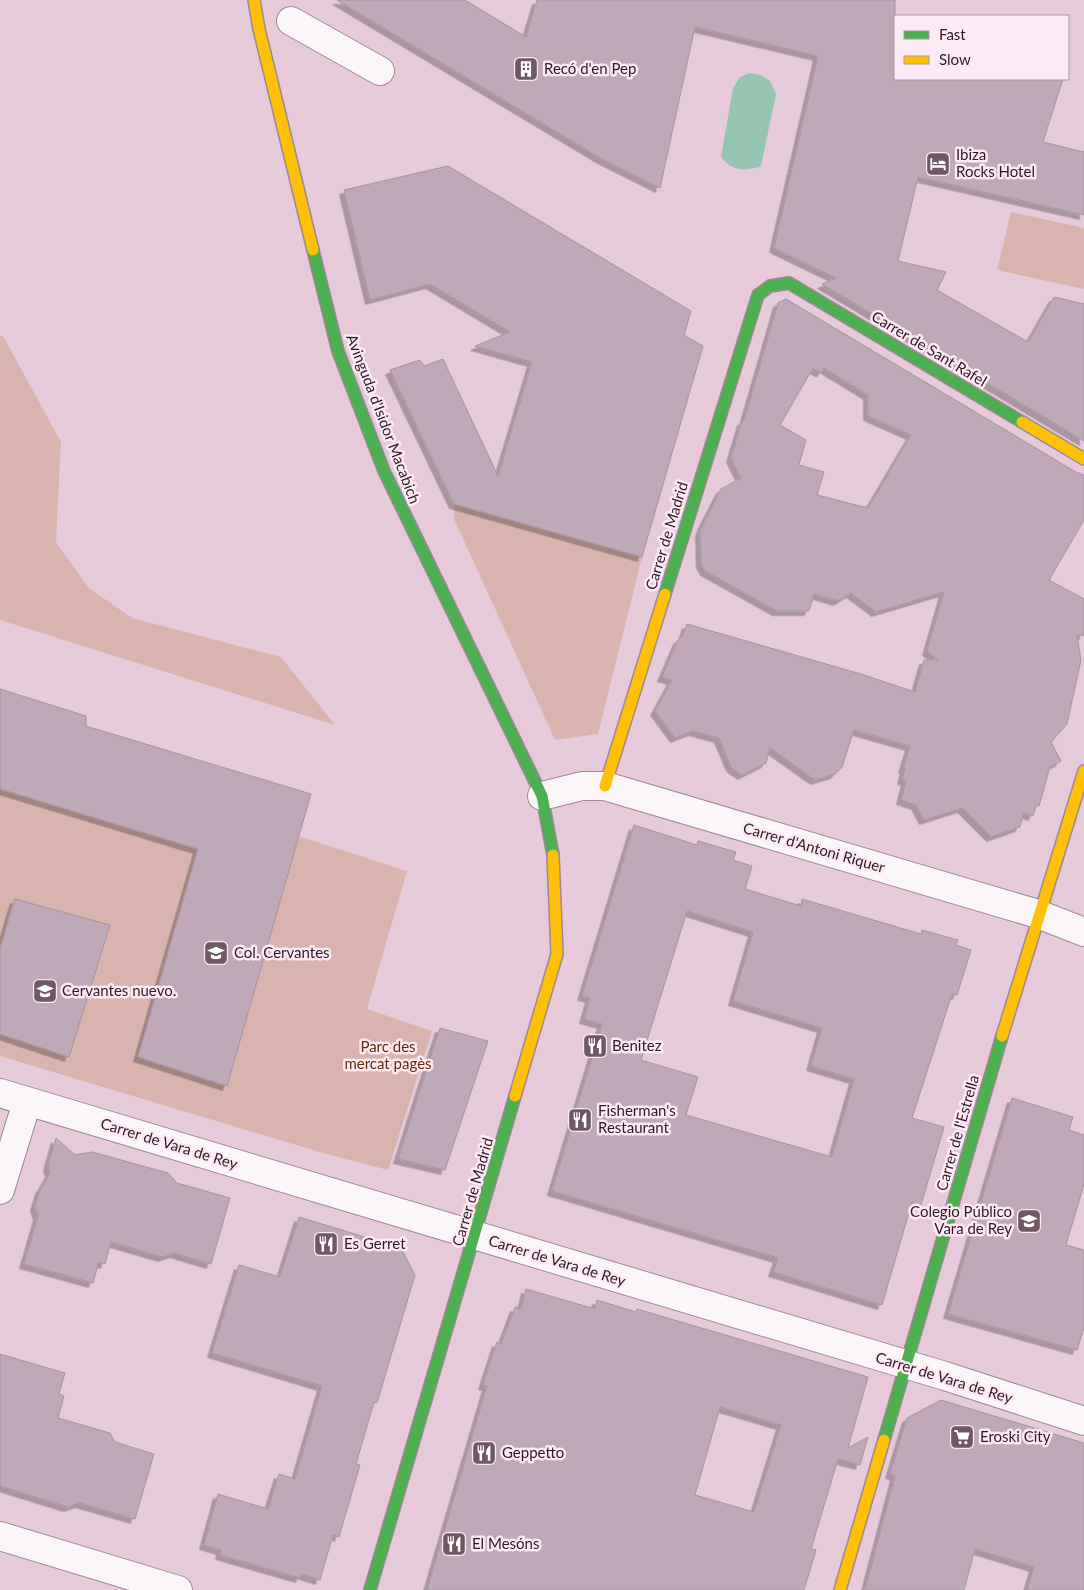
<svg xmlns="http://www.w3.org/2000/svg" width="1084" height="1590" font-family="Lato,sans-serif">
	<defs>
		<filter id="shadow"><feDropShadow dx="-4.5" dy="4.5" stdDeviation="0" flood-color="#0004"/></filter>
	</defs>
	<rect width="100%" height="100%" fill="#e7cad9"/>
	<g fill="#dbb3ae">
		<path d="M1011,212L1084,228V289L997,270Z"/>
		<path d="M0,336H3L61,442L56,542L89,588L132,618L281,657L335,725L0,620Z"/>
		<path d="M454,504L642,557L598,734L555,740L454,519Z"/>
		<path d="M0,789L297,839L301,837L407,871L367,1009L432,1031L388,1170L323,1153L0,1056Z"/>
	</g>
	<path fill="#96c5b2" d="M749,73L761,75L770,81L776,94L761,166C746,172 731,171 721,157L733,88L740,77Z"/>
	<g fill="#bfa9b9" stroke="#a793a1" fill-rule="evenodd" filter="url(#shadow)">
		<path d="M337,0H465L526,37L537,0H895V79H1063L1043,142L1084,152V215L918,177L898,261L946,272L937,290L1028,342L1054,297L1084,304V441L822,284L836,278L774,248L818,56L695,27L660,188L602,159Z"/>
		<path d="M448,166L691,311L684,335L703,346L642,557L454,504L390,370L420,360L424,366L443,359L498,476L532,362L475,346L510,332L430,284L370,300L344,190Z"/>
		<path d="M786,299L1076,472L1084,475V520L1049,580L1084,599V635L1077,636L1081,660L1067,724L1051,742L1061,761L1050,767L1039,806L1036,805L1033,816L1023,813L1020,827L991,837L962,808L924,820L916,805L901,800L906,781L902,780L905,769H903L910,746L854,730L842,767L835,774L815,780L770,748L766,763L742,775L731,767L719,738L693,731L675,738L655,711L672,680L662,677L678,640L683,636L687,624L861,674L915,692L924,660H938L927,651L944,592L876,612L851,593L838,601L814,594L809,611H777L705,571L701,564L700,532L703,524L721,489L741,478L731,458L742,421H744L778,303ZM813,368L821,373L824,368L868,395V416L911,435L868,508L817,495L824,472L799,465L806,440L780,425Z"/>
		<path d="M0,689L86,716V726L311,794L227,1086L138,1057L198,849L0,789Z"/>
		<path d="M634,825L697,845L698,841L736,852L733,860L752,866L745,889L801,906L802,899L921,934L922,930L958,940L956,945L971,950L957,995L952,994L912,1118L944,1127L921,1205L912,1202L882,1305L773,1272L778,1258L552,1191L602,1024L584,1019L590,998L582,996ZM687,911L753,932L733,1001L822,1028L811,1066L854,1079L832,1157L686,1115L698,1077L641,1060Z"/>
		<path d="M15,899L110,925L69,1057L0,1034V948Z"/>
		<path d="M440,1028L488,1041L445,1170L398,1159Z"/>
		<path d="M1012,1098L1073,1117L1069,1130L1084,1135V1184L1066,1245L1084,1250V1328L1077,1350L948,1314Z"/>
		<path d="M56,1138L75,1155L92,1152L168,1173L177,1183L230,1198L211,1264L174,1253L163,1257L111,1242L105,1264L99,1262L93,1283L24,1264L38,1216L35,1206L40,1190L50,1173L48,1166Z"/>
		<path d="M299,1217L401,1248L415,1275L377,1403L374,1402L356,1464L360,1465L339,1537L333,1535L320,1580L301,1574L300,1578L220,1555L221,1550L204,1545L218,1494L268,1509L279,1474L295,1479L322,1386L212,1353L239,1265L280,1277Z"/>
		<path d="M526,1289L595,1309L597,1300L636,1312L637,1309L868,1377L848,1448L868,1437L860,1465L838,1459L811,1549L816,1550L804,1590H427L487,1386L483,1385L497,1342L501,1344L515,1307L521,1309ZM720,1407L781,1425L754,1512L695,1495Z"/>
		<path d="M0,1354L65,1373L59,1394L64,1396L58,1418L110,1433L115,1442L154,1454L135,1519L80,1503L68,1507L0,1486Z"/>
		<path d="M941,1400L1084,1443V1590H1027L1034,1567L975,1549L964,1590H865L895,1476L890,1474L907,1418Z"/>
	</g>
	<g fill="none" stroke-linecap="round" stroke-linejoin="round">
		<defs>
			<g id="street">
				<path d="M291,21L380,71"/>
				<path d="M542,796L582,786H605L1038,914L1084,932"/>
				<path d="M0,1093L945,1376L1084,1421"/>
				<path d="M0,1190L27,1102"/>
				<path d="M0,1536L178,1590"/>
			</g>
			<g id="fast">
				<path d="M313,250L338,351L384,471L542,796L553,855"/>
				<path d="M665,594L758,295L770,286L789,283L1022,422"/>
				<path d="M884,1440L1002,1036"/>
				<path d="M370,1590L515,1096"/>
			</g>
			<g id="slow">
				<path d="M254,0L259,29L313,250"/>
				<path d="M1022,422L1084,459"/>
				<path d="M605,786L665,594"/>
				<path d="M1002,1036L1084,771"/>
				<path d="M515,1096L557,954L553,855"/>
				<path d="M840,1590L884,1440"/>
			</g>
		</defs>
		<use href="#street" stroke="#9e8994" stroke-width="30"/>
		<use href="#fast" stroke="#9e8994" stroke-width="14"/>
		<use href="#slow" stroke="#9e8994" stroke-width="14"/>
		<use href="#street" stroke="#fbf7f9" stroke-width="28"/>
		<use href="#fast" stroke="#4caf50" stroke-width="11"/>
		<use href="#slow" stroke="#ffc107" stroke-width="11"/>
	</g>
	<defs>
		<symbol id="building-square" viewBox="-11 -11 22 22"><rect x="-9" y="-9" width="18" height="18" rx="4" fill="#6f5864" stroke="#fcebf4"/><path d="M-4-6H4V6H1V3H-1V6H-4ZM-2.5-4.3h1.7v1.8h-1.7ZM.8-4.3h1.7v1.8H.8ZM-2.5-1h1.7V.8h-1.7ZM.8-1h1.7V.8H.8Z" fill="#fff"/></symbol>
		<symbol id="hotel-square" viewBox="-11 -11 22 22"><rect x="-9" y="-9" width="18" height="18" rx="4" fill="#6f5864" stroke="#fcebf4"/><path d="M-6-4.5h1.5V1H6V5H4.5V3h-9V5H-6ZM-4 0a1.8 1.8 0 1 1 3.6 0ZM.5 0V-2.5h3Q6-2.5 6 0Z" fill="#fff"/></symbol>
		<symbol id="school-square" viewBox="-11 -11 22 22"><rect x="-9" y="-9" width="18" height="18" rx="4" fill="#6f5864" stroke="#fcebf4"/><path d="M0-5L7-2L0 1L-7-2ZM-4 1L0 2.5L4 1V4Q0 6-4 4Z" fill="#fff"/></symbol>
		<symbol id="restaurant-square" viewBox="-11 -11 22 22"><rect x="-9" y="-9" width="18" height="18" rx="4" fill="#6f5864" stroke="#fcebf4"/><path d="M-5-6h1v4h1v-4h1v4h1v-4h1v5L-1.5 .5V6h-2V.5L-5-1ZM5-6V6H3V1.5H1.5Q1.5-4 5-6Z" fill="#fff"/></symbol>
		<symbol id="supermarket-square" viewBox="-11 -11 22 22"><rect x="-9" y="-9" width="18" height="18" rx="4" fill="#6f5864" stroke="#fcebf4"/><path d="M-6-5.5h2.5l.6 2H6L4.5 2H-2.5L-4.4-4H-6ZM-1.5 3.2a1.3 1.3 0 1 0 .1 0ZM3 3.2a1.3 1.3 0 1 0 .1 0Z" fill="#fff"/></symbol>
	</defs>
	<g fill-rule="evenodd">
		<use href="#building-square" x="512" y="55" width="28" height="28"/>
		<use href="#hotel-square" x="924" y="150" width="28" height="28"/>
		<use href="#school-square" x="202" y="939" width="28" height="28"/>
		<use href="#school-square" x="31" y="977" width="28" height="28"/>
		<use href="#restaurant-square" x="581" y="1032" width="28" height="28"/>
		<use href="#restaurant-square" x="566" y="1106" width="28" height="28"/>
		<use href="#school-square" x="1015" y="1207" width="28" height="28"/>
		<use href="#restaurant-square" x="312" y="1230" width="28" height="28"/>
		<use href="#supermarket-square" x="948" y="1423" width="28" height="28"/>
		<use href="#restaurant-square" x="470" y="1439" width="28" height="28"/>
		<use href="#restaurant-square" x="440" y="1530" width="28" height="28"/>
	</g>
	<g text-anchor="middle" stroke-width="5" stroke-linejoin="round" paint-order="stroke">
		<g font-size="15" fill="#2e1a25" stroke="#fcebf4" text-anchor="start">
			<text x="544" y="74">Recó d'en Pep</text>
			<text x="956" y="160">Ibiza<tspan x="956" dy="17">Rocks Hotel</tspan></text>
			<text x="234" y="958">Col. Cervantes</text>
			<text x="62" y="996">Cervantes nuevo.</text>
			<text x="612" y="1051">Benitez</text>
			<text x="598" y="1116">Fisherman's<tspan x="598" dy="17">Restaurant</tspan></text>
			<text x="1012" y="1217" text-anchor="end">Colegio Público<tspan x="1012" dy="17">Vara de Rey</tspan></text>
			<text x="344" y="1249">Es Gerret</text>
			<text x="980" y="1442">Eroski City</text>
			<text x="502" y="1458">Geppetto</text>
			<text x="472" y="1549">El Mesóns</text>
		</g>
		<g font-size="15" fill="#2e1a25" stroke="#fcebf4">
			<text transform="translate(929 349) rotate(31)" y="5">Carrer de Sant Rafel</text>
			<text transform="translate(383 419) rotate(69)" y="5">Avinguda d'Isidor Macabich</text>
			<text transform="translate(667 536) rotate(-73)" y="5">Carrer de Madrid</text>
			<text transform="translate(814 848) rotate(16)" y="5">Carrer d'Antoni Riquer</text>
			<text transform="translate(958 1133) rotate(-74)" y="5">Carrer de l'Estrella</text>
			<text transform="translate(169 1144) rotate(17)" y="5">Carrer de Vara de Rey</text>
			<text transform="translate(473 1192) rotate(-74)" y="5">Carrer de Madrid</text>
			<text transform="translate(557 1261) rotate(17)" y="5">Carrer de Vara de Rey</text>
			<text transform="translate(944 1378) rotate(17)" y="5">Carrer de Vara de Rey</text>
		</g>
		<g font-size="15" fill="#682b07" stroke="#fcebf4">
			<text x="388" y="1052">Parc des<tspan x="388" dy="17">mercat pagès</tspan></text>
		</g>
	</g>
	<rect x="894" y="15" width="175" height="65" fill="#fcebf4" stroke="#aa97a1"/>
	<rect x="904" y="31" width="25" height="8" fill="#4caf50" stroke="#aa97a1"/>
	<text x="939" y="40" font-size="15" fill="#2e1a25">Fast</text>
	<rect x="904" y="56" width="25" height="8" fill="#ffc107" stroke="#aa97a1"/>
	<text x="939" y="65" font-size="15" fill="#2e1a25">Slow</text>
</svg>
